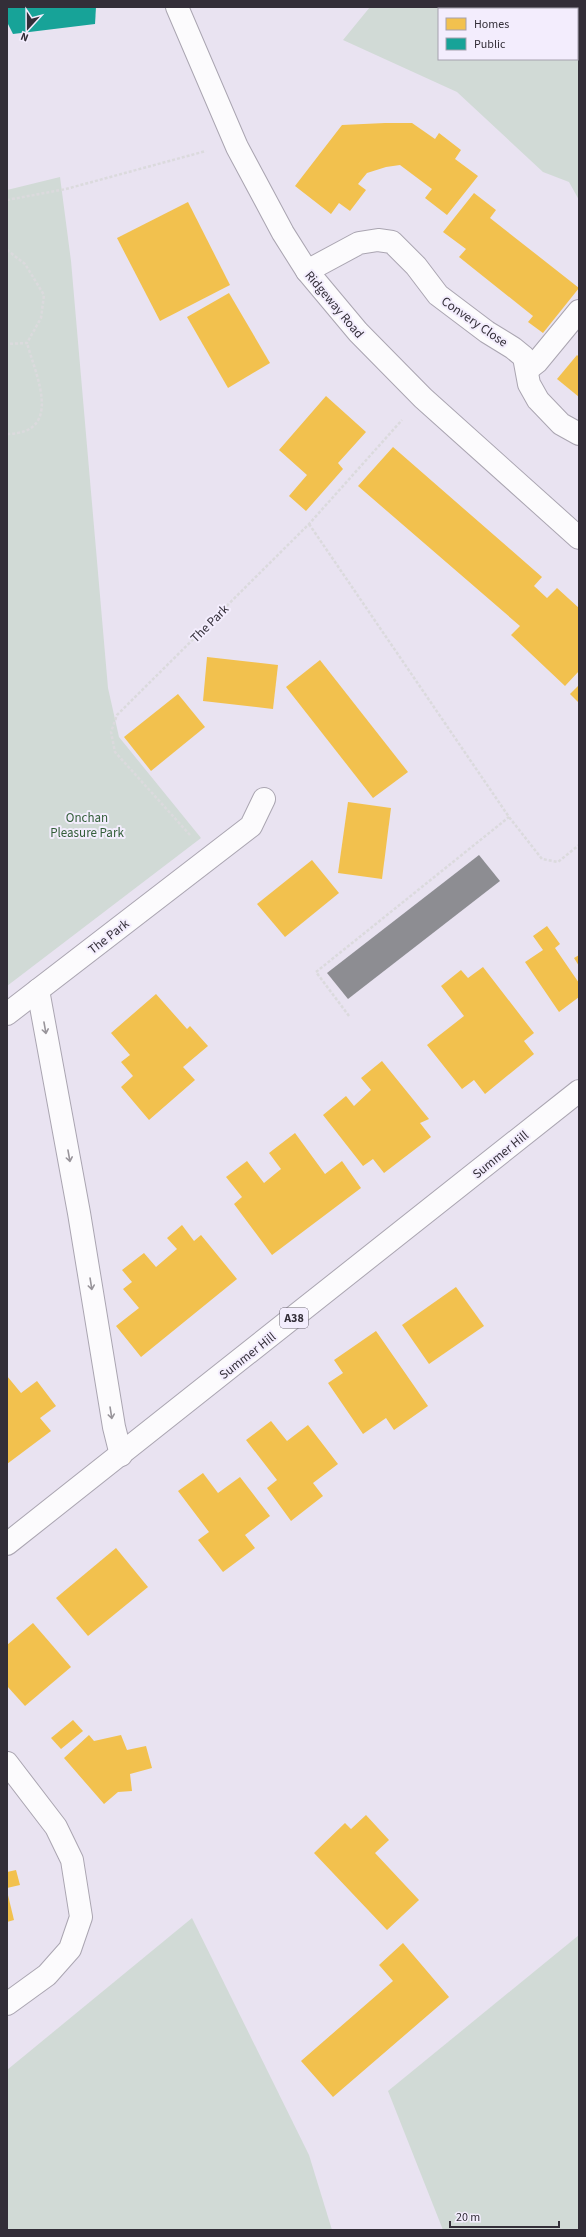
<svg xmlns="http://www.w3.org/2000/svg" width="586" height="2237" font-family="'Source Sans 3',sans-serif">
	<rect width="100%" height="100%" fill="#e9e3f1"/>
	<g fill="#d1dad6" fill-rule="evenodd">
		<path d="M370,7H579V200L569,182L543,172L457,92L343,40ZM439,9H577V59H439Z"/>
		<path d="M60,177L71,261L108,688L119,737L201,838L7,986V190Z"/>
		<path d="M192,1918L309,2155L332,2230H7V2070Z"/>
		<path d="M579,1935V2230H443L388,2091Z"/>
	</g>
	<g fill="#f2c14e">
		<path d="M385,123H412L435,139L439,133L461,150L455,159L478,176L447,215L425,198L432,189L400,165L386,167L367,173L358,184L366,190L350,211L339,203L331,214L295,186L342,125Z"/>
		<path d="M474,193L496,210L490,218L579,288L543,333L528,322L533,316L459,257L466,249L443,232Z"/>
		<path d="M188,202L230,285L160,321L117,238Z"/>
		<path d="M229,293L270,363L228,388L187,317Z"/>
		<path d="M577,355L579,357V397L557,379Z"/>
		<path d="M326,396L366,432L338,463L343,469L306,511L289,496L307,475L279,450Z"/>
		<path d="M393,447L542,577L534,586L547,598L557,588L579,608V671L565,686L511,635L520,626L358,486Z"/>
		<path d="M207,657L278,665L273,709L203,701Z"/>
		<path d="M320,660L408,772L373,798L286,687Z"/>
		<path d="M579,685V703L570,694Z"/>
		<path d="M178,694L205,727L151,771L124,737Z"/>
		<path d="M348,802L391,808L382,879L338,873Z"/>
		<path d="M312,860L339,893L285,937L257,904Z"/>
		<path d="M547,926L560,944L555,948L579,983V997L559,1012L525,962L543,950L533,936Z"/>
		<path d="M579,955V966L574,958Z"/>
		<path d="M483,967L534,1033L524,1041L534,1054L485,1094L474,1080L462,1089L427,1045L464,1016L441,986L461,970L468,978Z"/>
		<path d="M156,994L187,1029L190,1026L208,1046L183,1067L195,1080L149,1120L121,1087L133,1076L121,1062L130,1055L111,1033Z"/>
		<path d="M382,1061L429,1119L420,1123L431,1137L384,1173L373,1159L363,1166L323,1115L346,1096L354,1106L371,1090L361,1078Z"/>
		<path d="M295,1133L325,1174L342,1161L361,1188L272,1255L234,1204L242,1197L226,1177L247,1161L264,1183L281,1169L269,1153Z"/>
		<path d="M182,1225L194,1241L201,1235L237,1279L141,1357L116,1326L139,1308L123,1289L132,1282L122,1270L144,1253L156,1267L177,1249L167,1238Z"/>
		<path d="M456,1287L484,1326L429,1364L402,1325Z"/>
		<path d="M376,1331L428,1406L394,1430L386,1418L363,1434L328,1383L343,1373L334,1360Z"/>
		<path d="M7,1376L21,1393L37,1381L56,1406L40,1418L51,1431L7,1464Z"/>
		<path d="M271,1421L287,1441L308,1425L338,1464L313,1483L323,1496L291,1521L267,1488L277,1480L246,1440Z"/>
		<path d="M203,1473L218,1493L240,1477L270,1516L245,1535L255,1548L223,1572L198,1540L209,1532L178,1491Z"/>
		<path d="M116,1548L148,1587L88,1636L56,1598Z"/>
		<path d="M33,1623L71,1667L25,1706L7,1686V1645Z"/>
		<path d="M73,1720L83,1731L61,1749L51,1738Z"/>
		<path d="M89,1735L94,1741L121,1735L127,1750L146,1746L152,1768L130,1774L132,1791L118,1792L104,1804L64,1758Z"/>
		<path d="M366,1815L389,1840L375,1853L419,1900L387,1930L314,1853L345,1823L351,1829Z"/>
		<path d="M16,1870L20,1885L7,1888V1872Z"/>
		<path d="M7,1891L14,1920L7,1922Z"/>
		<path d="M403,1943L449,1997L333,2097L301,2061L393,1981L379,1965Z"/>
	</g>
	<path fill="#17a398" d="M7,7H96L95,24L13,34L7,22Z"/>
	<path fill="#8d8d92" d="M479,855L500,881L348,999L327,973Z"/>
	<g fill="none" stroke-linecap="round" stroke-linejoin="round">
		<defs>
			<g id="minor">
				<path d="M177,7L237,147L283,233L307,271L358,332L423,398L579,538"/>
				<path d="M307,271L359,243L378,240L392,242L416,266L438,295L487,332L513,348L524,357L529,384L538,400L561,424L579,434"/>
				<path d="M528,369L537,362L579,311"/>
				<path d="M38,990L79,1213L114,1427L121,1455"/>
				<path d="M7,1014L251,826L264,799"/>
				<path d="M7,1763L56,1827L72,1860L81,1917L70,1949L47,1975L7,2004"/>
			</g>
			<path id="major" d="M7,1544L579,1091"/>
		</defs>
		<use href="#minor" stroke="#aaa5b1" stroke-width="24"/>
		<use href="#major" stroke="#aaa5b1" stroke-width="24"/>
		<g stroke="#dbdadd" stroke-width="2.5" stroke-dasharray="3 2" stroke-linecap="butt">
			<path d="M7,200L66,189L206,151"/>
			<path d="M7,250L25,264L44,295L41,318L27,343L7,344"/>
			<path d="M7,434C64,433 36,376 27,343"/>
			<path d="M309,524L509,817L542,859L558,862L579,845"/>
			<path d="M190,835L115,752L111,732L117,715L309,524L402,420"/>
			<path d="M349,1016L316,972L509,817"/>
		</g>
		<use href="#minor" stroke="#fcfbfd" stroke-width="22"/>
		<use href="#major" stroke="#fcfbfd" stroke-width="22"/>
	</g>
	<defs><path id="oneway-shaft" d="M-6 0H5M1.5-3L5.5 0L1.5 3" fill="none" stroke-width="1.6" stroke-linecap="round" stroke-linejoin="round"/></defs>
	<g stroke="#98949a">
		<use href="#oneway-shaft" transform="translate(45 1028) rotate(80)"/>
		<use href="#oneway-shaft" transform="translate(69 1156) rotate(80)"/>
		<use href="#oneway-shaft" transform="translate(91 1284) rotate(81)"/>
		<use href="#oneway-shaft" transform="translate(111 1413) rotate(81)"/>
	</g>
	<g text-anchor="middle" stroke-width="4" stroke-linejoin="round" paint-order="stroke">
		<rect fill="#f3edfd" stroke="#6d6773" stroke-width="1" x="280" y="1308" width="28" height="20" rx="3"/>
		<g font-size="12" font-weight="bold" fill="#332e38">
			<text x="294" y="1322">A38</text>
		</g>
		<g font-size="13" fill="#332e38" stroke="#f3edfd">
			<text transform="translate(335 304) rotate(50)" y="5">Ridgeway Road</text>
			<text transform="translate(475 321) rotate(35)" y="5">Convery Close</text>
			<text transform="translate(209 623) rotate(-45)" y="5">The Park</text>
			<text transform="translate(108 936) rotate(-38)" y="5">The Park</text>
			<text transform="translate(500 1154) rotate(-39)" y="5">Summer Hill</text>
			<text transform="translate(247 1355) rotate(-38)" y="5">Summer Hill</text>
		</g>
		<g font-size="13" fill="#335e39" stroke="#f3edfd">
			<text x="87" y="822">Onchan<tspan x="87" dy="15">Pleasure Park</tspan></text>
		</g>
	</g>
	<rect width="586" height="2237" fill="none" stroke="#332e38" stroke-width="16"/>
	<rect x="438" y="8" width="140" height="52" fill="#f3edfd" stroke="#a6a1ae"/>
	<rect x="446" y="18" width="20" height="12" fill="#f2c14e" stroke="#a6a1ae"/>
	<text x="474" y="28" font-size="12" fill="#332e38">Homes</text>
	<rect x="446" y="38" width="20" height="12" fill="#17a398" stroke="#a6a1ae"/>
	<text x="474" y="48" font-size="12" fill="#332e38">Public</text>
	<g transform="translate(28 28) rotate(201)" stroke="#f3edfd" stroke-width="3" paint-order="stroke">
	<path d="M0-3L7 15L0 10L-7 15Z" fill="#332e38"/>
	<text y="-6" font-size="11" font-weight="bold" text-anchor="middle" fill="#332e38">N</text>
	</g>
	<path d="M450 2221v6h109v-6" fill="none" stroke="#332e38" stroke-width="2"/>
	<text x="456" y="2221" font-size="12" fill="#332e38" stroke="#f3edfd" stroke-width="3" paint-order="stroke">20 m</text>
</svg>
